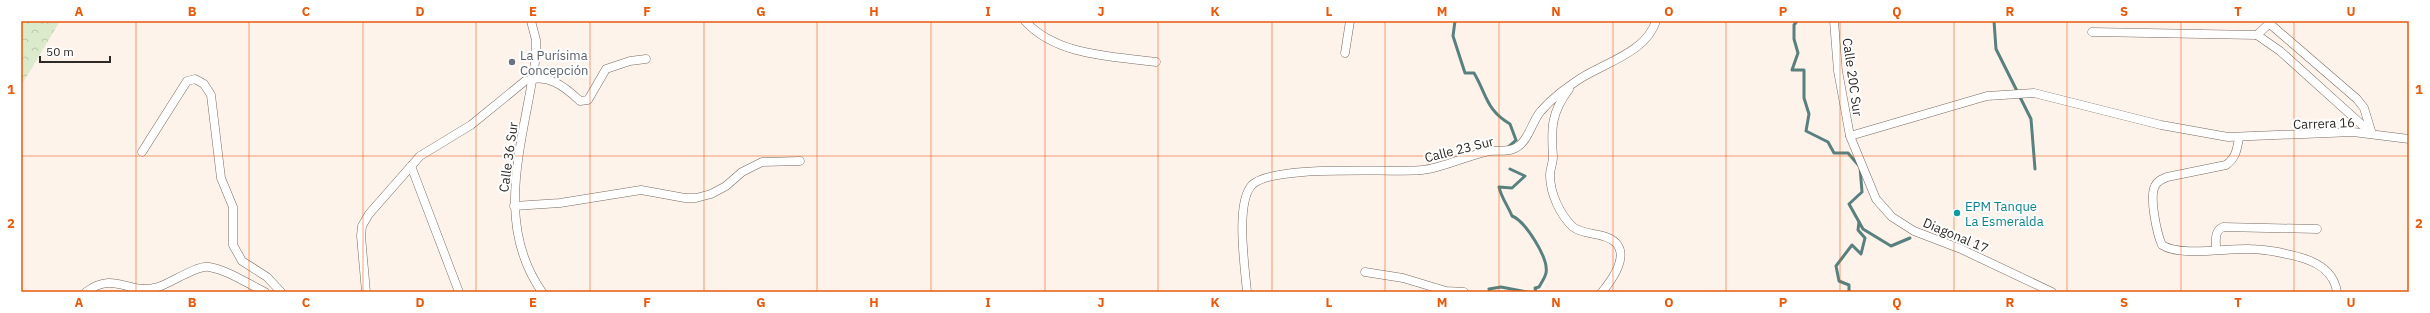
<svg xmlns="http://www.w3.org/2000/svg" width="2430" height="313" font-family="'IBM Plex Sans',sans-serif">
	<defs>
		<pattern id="forest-crowns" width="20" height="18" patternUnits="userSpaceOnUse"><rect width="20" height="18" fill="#dbeaca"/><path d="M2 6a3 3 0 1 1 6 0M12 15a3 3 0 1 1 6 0" fill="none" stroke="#bcc9ad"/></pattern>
	</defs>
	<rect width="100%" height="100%" fill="#fef3eb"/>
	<path fill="url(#forest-crowns)" d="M21,21H60L21,86Z"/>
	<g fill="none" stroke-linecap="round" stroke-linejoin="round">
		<g stroke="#58807f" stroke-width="3">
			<path d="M1455,21L1453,36L1465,73H1474C1487,95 1486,110 1510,124L1516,140L1507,148"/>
			<path d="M1797,21L1794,25V39L1798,53L1792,70H1804V98L1809,114L1806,131L1828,142L1834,153H1848L1860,167L1862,192L1849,204L1863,229L1891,246L1910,238"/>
			<path d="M1994,21L1996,49L2031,119L2035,169"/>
			<path d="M1510,169L1525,176L1512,188L1499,187C1501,197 1508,206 1512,216C1525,221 1549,258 1546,273C1545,278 1541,283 1539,287L1535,288L1536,292"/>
			<path d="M1490,292L1489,289L1501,287L1527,292"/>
			<path d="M1849,292V285L1839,281L1836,266L1852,245L1861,254L1865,238L1858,230L1859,222"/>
		</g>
		<defs>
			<g id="minor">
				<path d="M531,21L536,40V55C526,136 491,219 542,292"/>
				<path d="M1025,21C1057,56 1111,56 1156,62"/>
				<path d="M1834,21L1838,71L1850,136L1876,199L1892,217L1914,231L1961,249L2052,292"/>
				<path d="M2270,24L2357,99L2364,108L2372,134"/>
				<path d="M2092,32L2257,35"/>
				<path d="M2257,35L2280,51L2371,133"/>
				<path d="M2257,35L2272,21"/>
				<path d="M1345,53L1350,21"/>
				<path d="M1569,89C1551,113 1551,128 1553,157C1553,163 1550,169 1550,175C1550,193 1560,215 1573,227C1585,236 1605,232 1616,243C1629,257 1611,281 1602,292"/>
				<path d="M1850,136L1987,96L2034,93L2161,125L2228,137L2353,132L2409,139"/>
				<path d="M2239,138C2237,149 2236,158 2226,165L2167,177C2162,179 2157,181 2155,186C2149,197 2157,234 2162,245C2180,257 2227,248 2250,249C2267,249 2283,253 2299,257C2317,262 2334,271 2337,292"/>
				<path d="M142,152L187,81L195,79L204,84L211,95L221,178L233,207V245L242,261L267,277L281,292"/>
				<path d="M411,166L459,292"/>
				<path d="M514,206L560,203L641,190L685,198H696L711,194L726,186L742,172L762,162L800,161"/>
				<path d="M2216,249C2216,240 2214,231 2223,227L2317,229"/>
				<path d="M1365,272L1403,278L1446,291L1464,292"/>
				<path d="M86,292C115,270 129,296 158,287C171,283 197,265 209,267C228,270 248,284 265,292"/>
				<path d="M366,292L361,236L362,226L369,214L420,156L471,125L525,81C548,73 564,86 580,101L588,100L606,69L630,61L646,59"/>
				<path d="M1247,292C1245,268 1235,203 1252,185C1273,164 1389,173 1422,170C1440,169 1469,155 1489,151C1497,150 1506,152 1513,149C1529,143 1531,122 1541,111C1552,98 1565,89 1578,80C1603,63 1646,53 1656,21"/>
			</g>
		</defs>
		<use href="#minor" stroke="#776a61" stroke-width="9"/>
		<use href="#minor" stroke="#fff" stroke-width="8"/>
	</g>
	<path fill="none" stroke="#e8590c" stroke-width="1" stroke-opacity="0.55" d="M136,21V292M249,21V292M363,21V292M476,21V292M590,21V292M704,21V292M817,21V292M931,21V292M1045,21V292M1158,21V292M1272,21V292M1385,21V292M1499,21V292M1613,21V292M1726,21V292M1840,21V292M1954,21V292M2067,21V292M2181,21V292M2294,21V292M21,156H2409"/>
	<circle fill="#6b7280" stroke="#fff" stroke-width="1.5" cx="512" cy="62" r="4"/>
	<circle fill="#0f9aa8" stroke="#fff" stroke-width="1.5" cx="1957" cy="213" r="4"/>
	<g text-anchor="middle" stroke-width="4" stroke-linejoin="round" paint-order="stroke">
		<g font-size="13" fill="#5b616d" stroke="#fff" text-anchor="start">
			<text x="520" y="60">La Purísima<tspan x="520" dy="15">Concepción</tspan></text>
		</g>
		<g font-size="13" fill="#2e2925" stroke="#fff">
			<text transform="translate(1853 77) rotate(82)" y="5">Calle 20C Sur</text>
			<text transform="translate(2324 123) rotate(-2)" y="5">Carrera 16</text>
			<text transform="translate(1459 149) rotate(-14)" y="5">Calle 23 Sur</text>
			<text transform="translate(508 157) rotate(-82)" y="5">Calle 36 Sur</text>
			<text transform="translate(1956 235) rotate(23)" y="5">Diagonal 17</text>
		</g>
		<g font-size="13" fill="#0d838f" stroke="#fff" text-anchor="start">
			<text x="1965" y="211">EPM Tanque<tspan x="1965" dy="15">La Esmeralda</tspan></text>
		</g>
	</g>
	<rect width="2430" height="313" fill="none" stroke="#ffffff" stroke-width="44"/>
	<path d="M40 56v6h70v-6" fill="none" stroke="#2e2925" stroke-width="2"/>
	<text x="46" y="56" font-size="12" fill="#2e2925" stroke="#ffffff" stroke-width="3" paint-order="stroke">50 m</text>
	<rect x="22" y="22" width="2386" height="269" fill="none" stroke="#e8590c" stroke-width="1.5"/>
	<g font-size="13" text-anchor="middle" font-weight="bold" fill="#e8590c">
		<text x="79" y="16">A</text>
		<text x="192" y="16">B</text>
		<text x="306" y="16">C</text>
		<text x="420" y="16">D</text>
		<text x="533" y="16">E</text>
		<text x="647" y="16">F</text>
		<text x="761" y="16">G</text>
		<text x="874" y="16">H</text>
		<text x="988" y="16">I</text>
		<text x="1101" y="16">J</text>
		<text x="1215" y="16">K</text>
		<text x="1329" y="16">L</text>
		<text x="1442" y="16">M</text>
		<text x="1556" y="16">N</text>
		<text x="1669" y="16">O</text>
		<text x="1783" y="16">P</text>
		<text x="1897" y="16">Q</text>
		<text x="2010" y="16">R</text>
		<text x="2124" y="16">S</text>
		<text x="2238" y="16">T</text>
		<text x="2351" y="16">U</text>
		<text x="11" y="94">1</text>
		<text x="2419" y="94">1</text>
		<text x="11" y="228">2</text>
		<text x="2419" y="228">2</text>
		<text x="79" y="307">A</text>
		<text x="192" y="307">B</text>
		<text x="306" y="307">C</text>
		<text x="420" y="307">D</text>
		<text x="533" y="307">E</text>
		<text x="647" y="307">F</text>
		<text x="761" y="307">G</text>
		<text x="874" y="307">H</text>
		<text x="988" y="307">I</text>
		<text x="1101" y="307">J</text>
		<text x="1215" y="307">K</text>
		<text x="1329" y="307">L</text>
		<text x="1442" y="307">M</text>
		<text x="1556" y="307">N</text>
		<text x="1669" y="307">O</text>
		<text x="1783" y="307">P</text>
		<text x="1897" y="307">Q</text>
		<text x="2010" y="307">R</text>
		<text x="2124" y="307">S</text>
		<text x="2238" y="307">T</text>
		<text x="2351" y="307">U</text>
	</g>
</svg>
